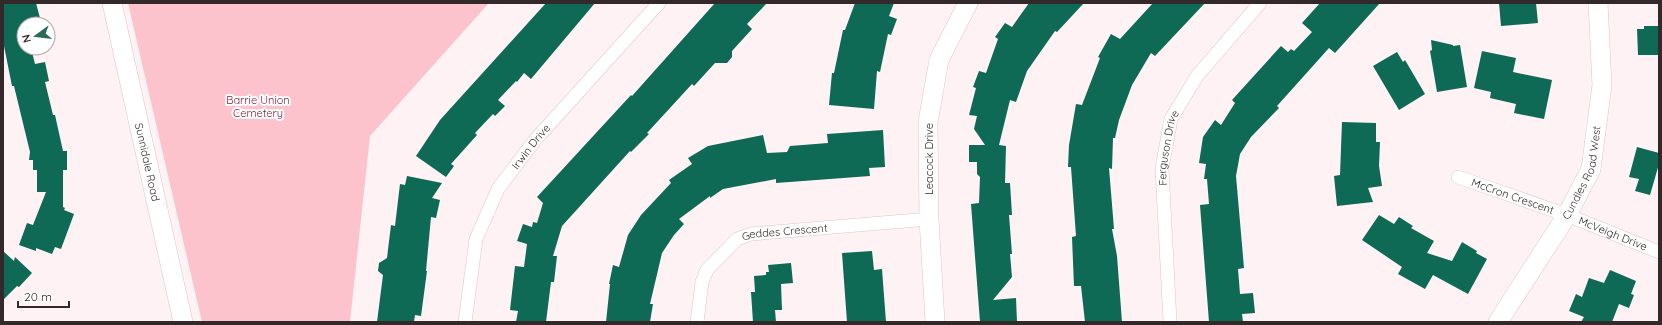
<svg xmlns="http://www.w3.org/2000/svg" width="1662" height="325" font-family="Quicksand,sans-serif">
	<rect width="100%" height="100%" fill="#fef2f4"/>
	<path fill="#fdc3cc" d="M128,3H489L370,136L350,322H202Z"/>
	<g fill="#0e6955">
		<path d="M3,3H36L41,22L24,24V48H31L35,64L45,62L49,81L45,82L53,115H55L63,151H67V170H63V207L65,208L64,210L74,214L61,249L55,247L52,254L36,248V251L19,245L27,223L33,225L46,192H37V170H33V160H29L30,152L14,86H12L3,41Z"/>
		<path d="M546,3H595L531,79L524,73L517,82L516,81L498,100L505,106L495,116L493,114L475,133L477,135L451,164L454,166L446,177L416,156L440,120Z"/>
		<path d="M715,3H767L747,24L752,29L732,51V57L727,63H715L694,86L692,84L647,133L649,134L631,152L630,151L562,226L553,256H557L554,282H551L546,322H516L518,311L510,310L515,266L524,267L527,244L517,241L523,224L532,227L533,222L537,223L543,203L537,197L631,95L632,96Z"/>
		<path d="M855,3H894L889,16L897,19L891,35L888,34L880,72L877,71L874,109L829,105L832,73H834L843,30H845Z"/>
		<path d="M1029,3H1084L1057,32L1055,31L1027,71L1016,102L1010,100L999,145L1006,146L1005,183H1010L1012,215H1009L1012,254H1010L1012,277L993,300L1016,298L1017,322H980L971,204L979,203L980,177L977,174V162H969V145H985L974,129L977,116L969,115L976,88L973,87L979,71L986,73L998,39L995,37L1005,23L1012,27Z"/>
		<path d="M1153,3H1205L1155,56L1151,53L1132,85L1119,120L1115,138H1113L1112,169L1109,168L1114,229H1112L1117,256L1122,322H1085L1081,286H1074L1072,237L1076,236L1071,167H1068L1069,145L1076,104L1082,105L1100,58L1098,57L1111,34L1120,39Z"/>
		<path d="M1320,3H1380L1335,53L1329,48L1277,106L1279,108L1251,137L1240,154L1236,176L1244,268L1238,269L1240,294L1253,293L1255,313L1242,314L1243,322H1209L1200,205L1209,204L1207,179H1204L1206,164L1199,163L1203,137L1215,120L1221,125L1235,103L1232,100L1281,46L1288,52L1291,49L1294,51L1312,32L1302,23Z"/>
		<path d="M1499,3H1536L1538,23L1501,26Z"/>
		<path d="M1644,26H1659V55H1638L1637,29H1644Z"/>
		<path d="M1431,40L1453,45V46L1460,45L1467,87L1437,92L1430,51L1432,50Z"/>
		<path d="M1482,51L1516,58L1513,72L1552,80L1544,119L1514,113L1516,104L1490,98L1491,92L1474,88Z"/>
		<path d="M1397,52L1403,62L1405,60L1425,94L1399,110L1373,66Z"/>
		<path d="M1342,122L1376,123V142H1380L1379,166L1382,186L1368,188L1373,202L1337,206L1334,176L1340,175Z"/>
		<path d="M883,130L885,167L869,168L870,176L776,183V179L723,189L710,198V196L679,219L684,224L674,235L662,253L650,304H653L650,322H606L610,284H609L613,265L619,267L628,235L641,215L671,183L669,180L692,164L688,158L708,146L763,135L767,153L787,152L790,146L828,143L827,134Z"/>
		<path d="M1637,147L1659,153V164L1650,195L1635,191L1639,179L1629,177Z"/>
		<path d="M407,176L442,183L432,198L440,200L436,218L431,217L426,271H427L421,316L415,315L414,322H377L383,275L378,271L379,263L387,258L391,225L395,226L400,184L405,185Z"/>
		<path d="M1379,215L1394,224L1399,217L1413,226L1411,228L1434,241L1427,253L1452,261L1462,242L1477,251L1476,253L1487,259L1468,294L1433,275L1425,289L1398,274L1402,267L1362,240Z"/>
		<path d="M3,251L14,261L15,257L32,273L19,287L17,286L3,300Z"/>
		<path d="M872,251L874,270L882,269L886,322H847L842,253Z"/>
		<path d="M791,263L793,283L781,284L782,310H775L776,322H753L751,292H755L754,276L766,275V272H769L768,265Z"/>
		<path d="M1610,270L1636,281L1631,294L1634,295L1629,308L1619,304L1612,322H1581L1584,317L1569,311L1576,294L1582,297L1589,278L1604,283Z"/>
	</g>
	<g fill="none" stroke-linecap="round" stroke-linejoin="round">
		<defs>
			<g id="street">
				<path id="s1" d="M1458,177L1567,215L1659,252"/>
				<path id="s2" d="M465,322L476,239L498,189L535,140L659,3"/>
				<path id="s3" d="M697,322L702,282L707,270L737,239L751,234L929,219"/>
				<path id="s4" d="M1170,322L1162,168L1171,119L1197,76L1260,3"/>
			</g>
			<g id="secondary">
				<path id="s5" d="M112,3L183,322"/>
				<path d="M935,322L929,219L928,122L939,60L968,3"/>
				<path id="s6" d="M1498,322L1567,215L1591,169L1602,85L1598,3"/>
			</g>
		</defs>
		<use href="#street" stroke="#e0c4c8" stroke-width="14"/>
		<use href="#secondary" stroke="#e0c4c8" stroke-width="20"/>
		<use href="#street" stroke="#fff" stroke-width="13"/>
		<use href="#secondary" stroke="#fff" stroke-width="19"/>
	</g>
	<g text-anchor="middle" stroke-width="4" stroke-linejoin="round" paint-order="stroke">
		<g font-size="11" fill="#7f1939" stroke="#fff">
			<text x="258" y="104">Barrie Union<tspan x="258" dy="13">Cemetery</tspan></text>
		</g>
		<g font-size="11" fill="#33292a" stroke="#fff">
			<text dy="4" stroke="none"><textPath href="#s2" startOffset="192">Irwin Drive</textPath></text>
			<text dy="4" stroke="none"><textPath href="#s4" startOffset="175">Ferguson Drive</textPath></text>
			<text transform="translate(929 159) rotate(-90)" y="4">Leacock Drive</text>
			<text dy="4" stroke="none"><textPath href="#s5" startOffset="163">Sunnidale Road</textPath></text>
			<text dy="4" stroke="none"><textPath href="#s6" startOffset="173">Cundles Road West</textPath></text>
			<text dy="4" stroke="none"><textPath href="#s1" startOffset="58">McCron Crescent</textPath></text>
			<text dy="4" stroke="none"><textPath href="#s3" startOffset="145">Geddes Crescent</textPath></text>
			<text dy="4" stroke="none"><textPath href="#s1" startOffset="165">McVeigh Drive</textPath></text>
		</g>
	</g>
	<rect width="1662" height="325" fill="none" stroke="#33292a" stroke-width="8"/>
	<g transform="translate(36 36) rotate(255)"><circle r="19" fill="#ffffff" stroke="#ada9aa"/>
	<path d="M0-3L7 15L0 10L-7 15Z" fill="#296a59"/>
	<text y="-6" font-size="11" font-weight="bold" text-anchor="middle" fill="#33292a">N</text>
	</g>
	<path d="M18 301v6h51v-6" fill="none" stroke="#33292a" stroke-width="2"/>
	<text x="24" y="301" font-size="12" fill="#33292a" stroke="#ffffff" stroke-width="3" paint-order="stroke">20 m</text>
</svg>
